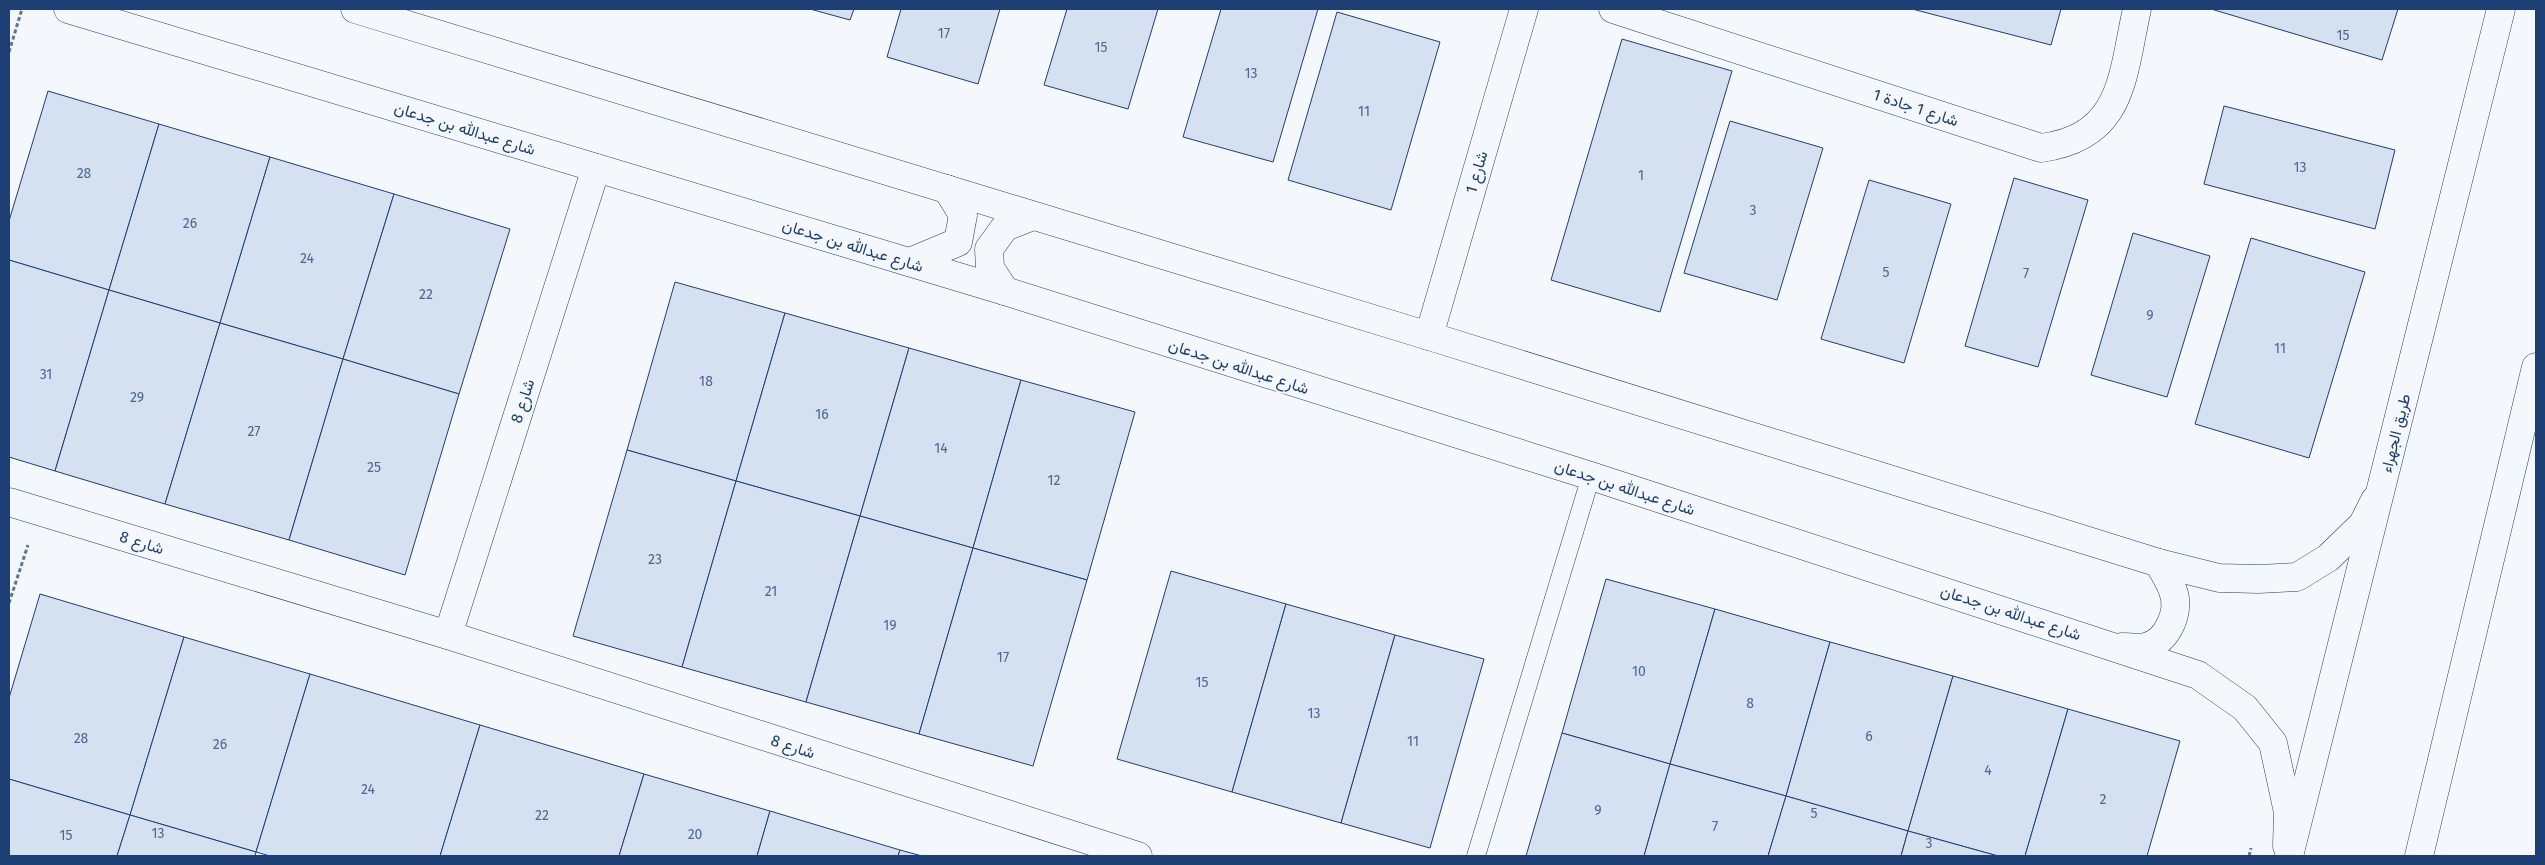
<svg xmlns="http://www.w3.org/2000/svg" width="2545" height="865" font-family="'Fira Sans',Vazirmatn,sans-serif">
	<rect width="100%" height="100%" fill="#f4f7fb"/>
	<g fill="#d5e0f0" stroke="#1d3f73">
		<path d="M810,9H854L850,20Z"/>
		<path d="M901,9H1000L978,84L887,57Z"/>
		<path d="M1067,9H1158L1128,109L1044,85Z"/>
		<path d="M1221,9H1318L1273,162L1183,137Z"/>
		<path d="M1912,9H2061L2051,45Z"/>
		<path d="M2211,9H2398L2382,60Z"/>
		<path d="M1337,12L1440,42L1391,210L1288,180Z"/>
		<path d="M1622,39L1732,71L1660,312L1551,280Z"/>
		<path d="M48,91L159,124L109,290L9,260V221Z"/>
		<path d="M2224,106L2395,150L2375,229L2204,184Z"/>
		<path d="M1730,121L1823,148L1777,300L1684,273Z"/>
		<path d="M159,124L270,157L220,323L109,290Z"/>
		<path d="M270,157L394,194L343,359L220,323Z"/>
		<path d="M2014,178L2088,200L2038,367L1965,346Z"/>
		<path d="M1869,180L1951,204L1904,363L1821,339Z"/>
		<path d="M394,194L510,229L459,394L343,359Z"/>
		<path d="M2133,233L2210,256L2167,397L2091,375Z"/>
		<path d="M2251,238L2365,272L2309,458L2195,424Z"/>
		<path d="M9,260L109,290L55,471L9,457Z"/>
		<path d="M675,282L785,313L736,481L627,450Z"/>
		<path d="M109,290L220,323L165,504L55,471Z"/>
		<path d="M785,313L909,348L860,516L736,481Z"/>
		<path d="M220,323L343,359L289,540L165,504Z"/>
		<path d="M909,348L1021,380L973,548L860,516Z"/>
		<path d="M343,359L459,394L405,575L289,540Z"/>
		<path d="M1021,380L1135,412L1087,580L973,548Z"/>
		<path d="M627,450L736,481L682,667L573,636Z"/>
		<path d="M736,481L860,516L806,702L682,667Z"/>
		<path d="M860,516L973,548L919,734L806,702Z"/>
		<path d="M973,548L1087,580L1033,766L919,734Z"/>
		<path d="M1171,571L1286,604L1232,792L1117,759Z"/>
		<path d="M1606,579L1715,609L1670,764L1562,733Z"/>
		<path d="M40,594L184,637L130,815L9,779V698Z"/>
		<path d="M1286,604L1395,635L1341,823L1232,792Z"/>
		<path d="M1715,609L1830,642L1786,796L1670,764Z"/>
		<path d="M1395,635L1484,659L1430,848L1341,823Z"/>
		<path d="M184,637L310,674L256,852L130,815Z"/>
		<path d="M1830,642L1953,676L1908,831L1786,796Z"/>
		<path d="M310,674L480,725L440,856H270L256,852Z"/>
		<path d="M1953,676L2068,709L2025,856H1998L1908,831Z"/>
		<path d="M2068,709L2180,741L2147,856H2025Z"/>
		<path d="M480,725L644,774L619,856H440Z"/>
		<path d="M1562,733L1670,764L1644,856H1526Z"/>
		<path d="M1670,764L1786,796L1768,856H1644Z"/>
		<path d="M644,774L770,811L757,856H619Z"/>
		<path d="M9,779L130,815L117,856H9Z"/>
		<path d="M1786,796L1908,831L1901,856H1768Z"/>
		<path d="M770,811L900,850L898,856H757Z"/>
		<path d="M130,815L256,852L255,856H117Z"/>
		<path d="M1908,831L1998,856H1901Z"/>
		<path d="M900,850L922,856H898Z"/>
	</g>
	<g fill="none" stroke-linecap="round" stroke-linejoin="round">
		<defs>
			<path id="service" d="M1476,856L1591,476"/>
			<g id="minor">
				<path d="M1613,9L2041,148C2124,137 2122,76 2137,9"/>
				<path d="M1429,336L1524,9"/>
				<path d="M9,502L448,635L1138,856"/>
				<path d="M448,635L596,168"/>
			</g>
			<g id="tertiary">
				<path d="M68,9L1005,291L1591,476L2198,675L2245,708L2273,743L2288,812L2287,846"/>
				<path d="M355,9L1429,336L2159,563L2219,578L2259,579L2297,577L2328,558L2363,524L2375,500"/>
				<path d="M910,262L958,242L963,215L947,189"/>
				<path d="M1005,291L990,268L989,249L1005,227L1033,216"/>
				<path d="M2122,647C2129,647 2138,648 2145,647C2167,643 2181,611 2173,591C2170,581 2163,572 2159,563"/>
			</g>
			<g id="trunk">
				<path d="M2289,856L2501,9"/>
				<path d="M2419,856L2536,367"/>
			</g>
		</defs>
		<use href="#service" stroke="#1d3f73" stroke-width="19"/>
		<use href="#minor" stroke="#1d3f73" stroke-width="29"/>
		<use href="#tertiary" stroke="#1d3f73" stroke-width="29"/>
		<use href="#trunk" stroke="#1d3f73" stroke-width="29"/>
		<g stroke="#5e769c" stroke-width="3" stroke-dasharray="4 2.5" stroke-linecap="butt">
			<path d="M9,52L22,9"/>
			<path d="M9,603L28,545"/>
			<path d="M2249,856L2251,848"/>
		</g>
		<use href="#service" stroke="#f4f7fb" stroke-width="18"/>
		<use href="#minor" stroke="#f4f7fb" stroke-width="28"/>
		<use href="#tertiary" stroke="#f4f7fb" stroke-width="28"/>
		<use href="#trunk" stroke="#f4f7fb" stroke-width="28"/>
	</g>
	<g text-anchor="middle" stroke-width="4" stroke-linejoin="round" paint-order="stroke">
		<g font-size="14" fill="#4b6792">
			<text x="944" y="38">17</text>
			<text x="2343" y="40">15</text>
			<text x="1101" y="52">15</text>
			<text x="1251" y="78">13</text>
			<text x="1364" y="116">11</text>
			<text x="2300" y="172">13</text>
			<text x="84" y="178">28</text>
			<text x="1641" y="180">1</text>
			<text x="1753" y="215">3</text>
			<text x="190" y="228">26</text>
			<text x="307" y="263">24</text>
			<text x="1886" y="277">5</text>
			<text x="2026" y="278">7</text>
			<text x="426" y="299">22</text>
			<text x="2150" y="320">9</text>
			<text x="2280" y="353">11</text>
			<text x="46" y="379">31</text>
			<text x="706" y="386">18</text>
			<text x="137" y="402">29</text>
			<text x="822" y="419">16</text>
			<text x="254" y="436">27</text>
			<text x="941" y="453">14</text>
			<text x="374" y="472">25</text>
			<text x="1054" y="485">12</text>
			<text x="655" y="564">23</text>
			<text x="771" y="596">21</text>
			<text x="890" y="630">19</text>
			<text x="1003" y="662">17</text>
			<text x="1639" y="676">10</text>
			<text x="1202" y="687">15</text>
			<text x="1750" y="708">8</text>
			<text x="1314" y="718">13</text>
			<text x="1869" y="741">6</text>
			<text x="81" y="743">28</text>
			<text x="1413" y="746">11</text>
			<text x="220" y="749">26</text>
			<text x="1988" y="775">4</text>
			<text x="368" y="794">24</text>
			<text x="2103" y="804">2</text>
			<text x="1598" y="815">9</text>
			<text x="1814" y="818">5</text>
			<text x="542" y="820">22</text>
			<text x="1715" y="831">7</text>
			<text x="158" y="838">13</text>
			<text x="695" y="839">20</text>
			<text x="66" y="840">15</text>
			<text x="1929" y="848">3</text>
		</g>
		<g font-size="16" fill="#1d3f73" stroke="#f4f7fb">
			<text transform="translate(1916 107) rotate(18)" y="6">شارع 1 جادة 1</text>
			<text transform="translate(465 128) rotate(17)" y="6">شارع عبدالله بن جدعان</text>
			<text transform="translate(1476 172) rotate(-74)" y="6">شارع 1</text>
			<text transform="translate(853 245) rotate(17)" y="6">شارع عبدالله بن جدعان</text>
			<text transform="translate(1239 366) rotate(18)" y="6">شارع عبدالله بن جدعان</text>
			<text transform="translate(522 401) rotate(-72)" y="6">شارع 8</text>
			<text transform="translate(2395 433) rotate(-76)" y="6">طريق الجهراء</text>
			<text transform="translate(1625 487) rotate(18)" y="6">شارع عبدالله بن جدعان</text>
			<text transform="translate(142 542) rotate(17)" y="6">شارع 8</text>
			<text transform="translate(2011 612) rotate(18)" y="6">شارع عبدالله بن جدعان</text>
			<text transform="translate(793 746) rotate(18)" y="6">شارع 8</text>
		</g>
	</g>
	<rect width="2545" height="865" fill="none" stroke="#1d3f73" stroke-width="20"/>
</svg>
